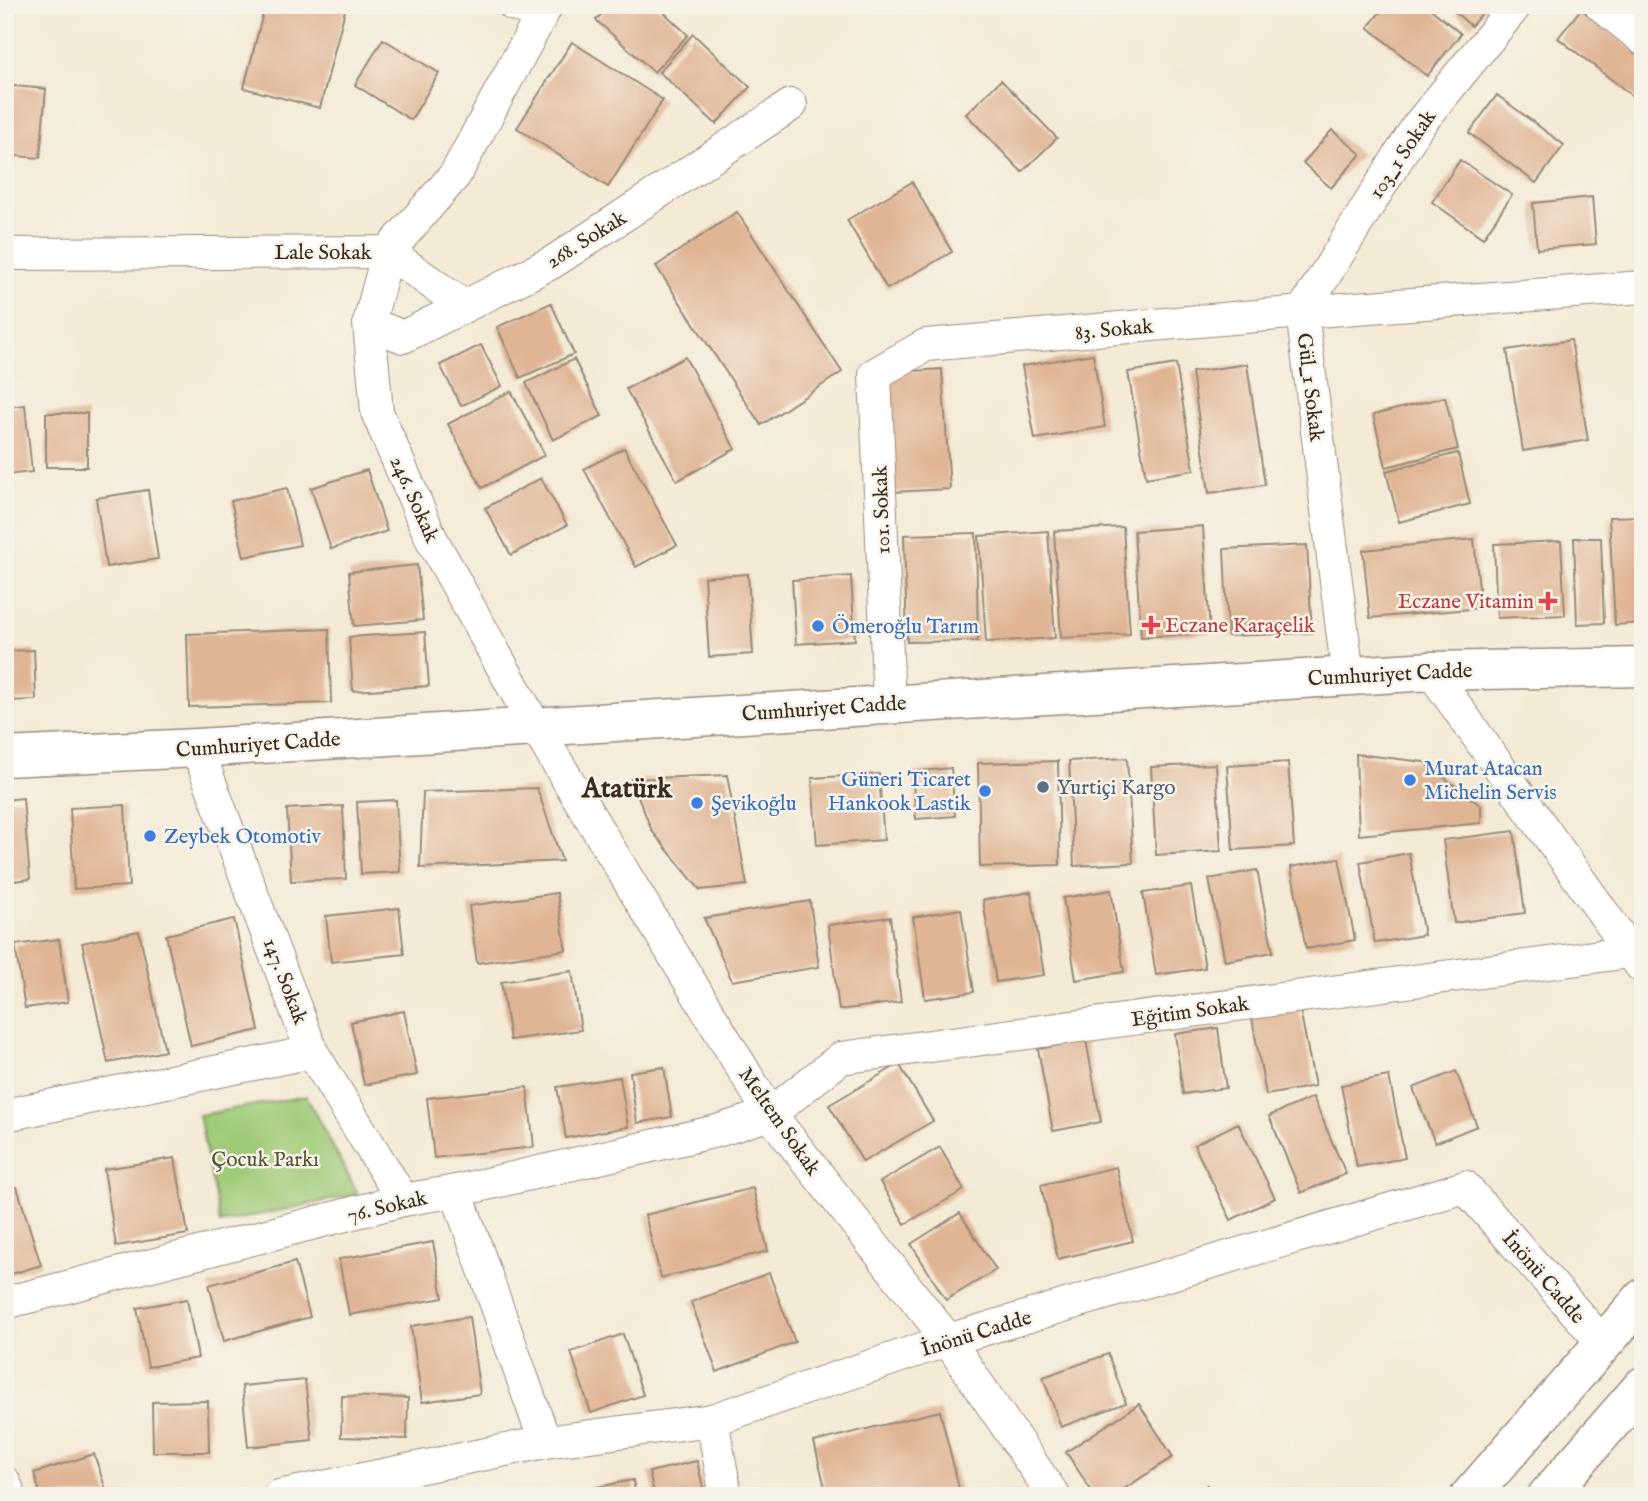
<svg xmlns="http://www.w3.org/2000/svg" width="1648" height="1501" font-family="'IM FELL English',serif">
	<rect width="100%" height="100%" fill="#f7f3e8"/>
	<filter id="ink" filterUnits="userSpaceOnUse"><feTurbulence type="fractalNoise" baseFrequency=".0143" numOctaves="2"/><feDisplacementMap in="SourceGraphic" scale="14" xChannelSelector="R" yChannelSelector="G"/><feConvolveMatrix kernelMatrix="1 2 1 2 8 2 1 2 1" color-interpolation-filters="sRGB"/></filter>
	<filter id="wash" filterUnits="userSpaceOnUse"><feTurbulence type="fractalNoise" baseFrequency=".00686" numOctaves="4" result="noise"/><feDisplacementMap in="SourceGraphic" scale="28" xChannelSelector="R" yChannelSelector="G"/><feGaussianBlur stdDeviation="1.57" result="paint"/><feColorMatrix in="noise" values="0 0 0 0 0 0 0 0 0 0 0 0 0 0 0 0 0 1.4 0 .05"/><feComposite in="paint" operator="in"/></filter>
	<g filter="url(#wash)">
		<rect width="100%" height="100%" fill="#f4ead5"/>
		<path fill="#9fca77" stroke="#6d7a4a" stroke-width="2" d="M306,1096L358,1194L220,1223L199,1115Z"/>
		<g id="blocks">
			<g fill="#e0b594">
				<path d="M265,5L346,6L320,108L244,88Z"/>
				<path d="M610,5H656L688,35L654,72L596,20Z"/>
				<path d="M1386,5H1426L1461,34L1427,76L1368,27Z"/>
				<path d="M1447,5H1489L1471,26Z"/>
				<path d="M1581,9L1643,57V104L1558,38Z"/>
				<path d="M693,34L750,87L716,124L659,72Z"/>
				<path d="M383,39L439,73L411,120L355,85Z"/>
				<path d="M572,42L663,100L608,187L517,128Z"/>
				<path d="M1001,80L1057,138L1022,172L966,114Z"/>
				<path d="M5,85L46,89L40,158L5,155Z"/>
				<path d="M1497,95L1564,145L1536,183L1469,133Z"/>
				<path d="M1332,130L1361,154L1331,188L1303,163Z"/>
				<path d="M1460,160L1512,195L1483,238L1432,202Z"/>
				<path d="M912,182L952,252L887,289L847,220Z"/>
				<path d="M1592,197L1596,244L1537,249L1533,203Z"/>
				<path d="M737,212L842,372L761,425L656,266Z"/>
				<path d="M551,303L574,354L520,378L497,327Z"/>
				<path d="M1571,340L1588,440L1523,451L1507,350Z"/>
				<path d="M481,345L502,386L461,406L440,365Z"/>
				<path d="M1093,354L1105,427L1035,439L1022,366Z"/>
				<path d="M685,357L735,449L677,481L626,389Z"/>
				<path d="M574,359L602,416L553,440L526,383Z"/>
				<path d="M1176,364L1194,470L1146,478L1128,372Z"/>
				<path d="M1247,364L1265,485L1209,493L1192,372Z"/>
				<path d="M942,369L950,489L892,492L884,373Z"/>
				<path d="M511,391L545,455L482,488L448,424Z"/>
				<path d="M1445,397L1458,449L1386,467L1373,415Z"/>
				<path d="M25,405L32,472L5,475V407Z"/>
				<rect x="46" y="413" width="41" height="54"/>
				<path d="M624,448L677,545L636,567L584,469Z"/>
				<path d="M1458,453L1470,504L1399,522L1386,471Z"/>
				<path d="M367,470L387,531L331,549L311,488Z"/>
				<path d="M541,478L567,525L511,555L485,508Z"/>
				<path d="M287,488L300,545L244,557L231,501Z"/>
				<path d="M148,490L158,559L106,567L96,498Z"/>
				<path d="M1643,516V623L1615,625L1609,517Z"/>
				<path d="M1203,526L1210,633L1141,637L1134,531Z"/>
				<path d="M1123,527L1130,634L1061,638L1054,531Z"/>
				<path d="M1048,531L1055,638L986,642L979,536Z"/>
				<path d="M976,533L978,641L907,642L904,535Z"/>
				<path d="M1574,538H1601L1604,623L1577,624Z"/>
				<path d="M1474,539L1481,608L1370,618L1363,550Z"/>
				<path d="M1561,541L1565,615L1497,618L1494,544Z"/>
				<path d="M1307,545L1312,633L1228,636L1224,549Z"/>
				<path d="M417,565L423,620L354,626L349,572Z"/>
				<path d="M748,574L753,654L709,657L704,577Z"/>
				<path d="M851,576L855,640L796,644L792,580Z"/>
				<path d="M329,629L331,703L189,707L187,634Z"/>
				<path d="M425,632L429,686L353,691L349,637Z"/>
				<path d="M34,650L36,700L5,701V651Z"/>
				<path d="M1356,754L1424,762L1481,806V823L1359,835Z"/>
				<path d="M1127,758L1133,863L1074,866L1069,761Z"/>
				<path d="M1058,761L1060,865L980,867L978,763Z"/>
				<path d="M1288,762L1294,846L1233,850L1227,766Z"/>
				<path d="M1216,764L1221,851L1156,855L1151,767Z"/>
				<path d="M951,768L955,816L916,819L912,772Z"/>
				<path d="M879,774L884,840L817,845L812,778Z"/>
				<path d="M727,775L747,885L700,890L652,831L631,779Z"/>
				<path d="M537,788L562,861L420,868L423,792Z"/>
				<path d="M23,798L30,879L5,882V800Z"/>
				<path d="M396,800L400,872L361,874L357,802Z"/>
				<path d="M125,805L129,886L74,889L70,808Z"/>
				<path d="M343,806L346,879L291,881L287,809Z"/>
				<path d="M1514,831L1525,913L1454,923L1443,840Z"/>
				<path d="M1409,853L1424,935L1375,943L1360,862Z"/>
				<path d="M1339,858L1355,940L1306,949L1291,867Z"/>
				<path d="M1257,870L1273,952L1225,961L1209,879Z"/>
				<path d="M1191,886L1205,968L1156,975L1143,893Z"/>
				<path d="M1111,890L1124,972L1076,980L1063,898Z"/>
				<path d="M1031,892L1044,975L996,982L983,900Z"/>
				<path d="M557,893L566,950L477,963L469,906Z"/>
				<path d="M810,901L819,967L732,981L704,918Z"/>
				<path d="M399,908L404,954L331,962L326,916Z"/>
				<path d="M961,909L974,992L925,999L913,917Z"/>
				<path d="M890,917L901,1002L839,1010L828,925Z"/>
				<path d="M234,919L259,1030L191,1046L166,935Z"/>
				<path d="M139,931L165,1051L108,1063L82,943Z"/>
				<path d="M59,939L68,1002L25,1008L15,945Z"/>
				<path d="M572,971L581,1030L510,1040L501,982Z"/>
				<path d="M1299,1004L1315,1086L1266,1095L1251,1013Z"/>
				<path d="M404,1011L417,1075L364,1085L351,1022Z"/>
				<path d="M1218,1028L1226,1088L1183,1094L1175,1034Z"/>
				<path d="M1086,1040L1101,1122L1053,1131L1038,1049Z"/>
				<path d="M899,1064L933,1121L863,1162L829,1105Z"/>
				<path d="M664,1067L672,1117L637,1123L630,1072Z"/>
				<path d="M1456,1071L1477,1126L1435,1143L1413,1088Z"/>
				<path d="M1389,1076L1405,1158L1357,1167L1341,1085Z"/>
				<path d="M620,1077L628,1127L566,1138L557,1087Z"/>
				<path d="M527,1087L534,1147L434,1158L427,1098Z"/>
				<path d="M1313,1097L1346,1174L1301,1193L1269,1116Z"/>
				<path d="M1238,1123L1275,1198L1231,1220L1194,1145Z"/>
				<path d="M940,1147L964,1190L905,1224L880,1182Z"/>
				<path d="M175,1158L188,1234L116,1246L104,1169Z"/>
				<path d="M1116,1167L1133,1241L1058,1259L1041,1185Z"/>
				<path d="M17,1187L41,1265L5,1276V1190Z"/>
				<path d="M753,1188L768,1251L661,1278L645,1215Z"/>
				<path d="M960,1213L996,1270L946,1300L911,1244Z"/>
				<path d="M433,1242L443,1298L349,1315L339,1259Z"/>
				<path d="M295,1262L310,1317L224,1341L209,1285Z"/>
				<path d="M769,1273L795,1342L717,1372L691,1302Z"/>
				<path d="M187,1299L198,1358L148,1367L137,1308Z"/>
				<path d="M469,1317L480,1394L422,1402L411,1326Z"/>
				<path d="M623,1334L643,1395L591,1413L571,1352Z"/>
				<path d="M1108,1354L1126,1403L1061,1427L1043,1377Z"/>
				<path d="M305,1380L312,1440L248,1447L242,1386Z"/>
				<path d="M342,1396L408,1398L407,1439L341,1437Z"/>
				<path d="M208,1401L209,1452H153L152,1402Z"/>
				<path d="M1139,1404L1173,1457L1113,1496H1095L1066,1452Z"/>
				<path d="M940,1411L961,1496H827L814,1442Z"/>
				<path d="M94,1454L108,1496H41L34,1473Z"/>
				<path d="M697,1461L705,1496H655L649,1472Z"/>
				<path d="M633,1480L636,1496H582L581,1490Z"/>
				<path d="M1207,1485L1214,1496H1191Z"/>
			</g>
		</g>
	</g>
	<g filter="url(#ink)">
		<use href="#blocks" fill-opacity="0" stroke="#988a7a" stroke-width="2"/>
		<g fill="none" stroke-linecap="round" stroke-linejoin="round">
			<defs>
				<g id="minor">
					<path d="M514,5L542,13"/>
					<path d="M1601,5L1643,39"/>
					<path d="M5,254L388,252L455,175L547,5"/>
					<path d="M464,306L388,252L369,323L377,412L431,538L535,726L770,1114L948,1340L1054,1496"/>
					<path d="M369,323L403,337L553,262L791,105"/>
					<path d="M1431,671L1641,966"/>
					<path d="M1348,676L1302,312L1643,287"/>
					<path d="M889,704L875,374L926,345L1302,312L1417,127L1516,5"/>
					<path d="M197,748L312,1052L403,1200"/>
					<path d="M5,1115L312,1052"/>
					<path d="M456,1191L545,1442"/>
					<path d="M5,1303L403,1200L456,1191L717,1131L770,1114L841,1058L1630,952"/>
					<path d="M712,1420L726,1496"/>
					<path d="M5,1483L10,1496"/>
					<path d="M279,1496L545,1442L712,1420L948,1340L1465,1187L1603,1343"/>
				</g>
				<path id="tertiary" d="M5,757L197,748L1431,671L1643,667"/>
				<g id="trunk">
					<path d="M1470,1496L1643,1298"/>
					<path d="M1547,1496L1643,1386"/>
				</g>
			</defs>
			<use href="#minor" stroke="#988a7a" stroke-width="34"/>
			<use href="#tertiary" stroke="#988a7a" stroke-width="41"/>
			<use href="#trunk" stroke="#988a7a" stroke-width="41"/>
			<use href="#minor" stroke="#fff" stroke-width="32"/>
			<use href="#tertiary" stroke="#fff" stroke-width="38"/>
			<use href="#trunk" stroke="#fff" stroke-width="38"/>
		</g>
	</g>
	<g fill="#e0444e" stroke="#f7f3e8" stroke-width="2.5">
		<path d="M1544.5 590.5h7v7h7v7h-7v7h-7v-7h-7v-7h7z"/>
		<path d="M1147.5 614.5h7v7h7v7h-7v7h-7v-7h-7v-7h7z"/>
	</g>
	<g fill="#3f7fe0" stroke="#f7f3e8" stroke-width="2.5">
		<circle cx="818" cy="626" r="7"/>
		<circle cx="1410" cy="780" r="7"/>
		<circle cx="985" cy="791" r="7"/>
		<circle cx="697" cy="803" r="7"/>
		<circle cx="150" cy="836" r="7"/>
	</g>
	<circle fill="#5c6f8a" stroke="#f7f3e8" stroke-width="2.5" cx="1043" cy="787" r="7"/>
	<g text-anchor="middle" stroke-width="5" stroke-linejoin="round" paint-order="stroke">
		<g font-size="21" fill="#3b2a1e" stroke="#f7f3e8">
			<text transform="translate(1402 154) rotate(-56)" y="7">103_1 Sokak</text>
			<text transform="translate(586 239) rotate(-32)" y="7">268. Sokak</text>
			<text x="323" y="259">Lale Sokak</text>
			<text transform="translate(1114 329) rotate(-5)" y="7">83. Sokak</text>
			<text transform="translate(1311 387) rotate(83)" y="7">Gül_1 Sokak</text>
			<text transform="translate(415 499) rotate(66)" y="7">246. Sokak</text>
			<text transform="translate(881 510) rotate(-92)" y="7">101. Sokak</text>
			<text transform="translate(1390 674) rotate(-3)" y="7">Cumhuriyet Cadde</text>
			<text transform="translate(824 708) rotate(-4)" y="7">Cumhuriyet Cadde</text>
			<text transform="translate(258 744) rotate(-4)" y="7">Cumhuriyet Cadde</text>
			<text transform="translate(286 981) rotate(69)" y="7">147. Sokak</text>
			<text transform="translate(1190 1011) rotate(-8)" y="7">Eğitim Sokak</text>
			<text transform="translate(780 1121) rotate(55)" y="7">Meltem Sokak</text>
			<text transform="translate(387 1206) rotate(-13)" y="7">76. Sokak</text>
			<text transform="translate(1544 1277) rotate(49)" y="7">İnönü Cadde</text>
			<text transform="translate(976 1333) rotate(-17)" y="7">İnönü Cadde</text>
		</g>
		<g font-size="21" fill="#be3a42" stroke="#f7f3e8" text-anchor="end">
			<text x="1534" y="608">Eczane Vitamin</text>
			<text x="1165" y="632" text-anchor="start">Eczane Karaçelik</text>
		</g>
		<g font-size="21" fill="#366cbe" stroke="#f7f3e8" text-anchor="start">
			<text x="832" y="633">Ömeroğlu Tarım</text>
			<text x="1424" y="775">Murat Atacan<tspan x="1424" dy="24">Michelin Servis</tspan></text>
			<text x="971" y="786" text-anchor="end">Güneri Ticaret<tspan x="971" dy="24">Hankook Lastik</tspan></text>
			<text x="711" y="810">Şevikoğlu</text>
			<text x="164" y="843">Zeybek Otomotiv</text>
		</g>
		<g font-size="21" fill="#4e5e75" stroke="#f7f3e8" text-anchor="start">
			<text x="1057" y="794">Yurtiçi Kargo</text>
		</g>
		<g font-size="21" fill="#545234" stroke="#f7f3e8">
			<text x="265" y="1166">Çocuk Parkı</text>
		</g>
		<g font-size="28" font-weight="bold" fill="#3b2a1e" stroke="#f7f3e8">
			<text x="627" y="797">Atatürk</text>
		</g>
	</g>
	<rect width="1648" height="1501" fill="none" stroke="#f7f3e8" stroke-width="28"/>
</svg>
